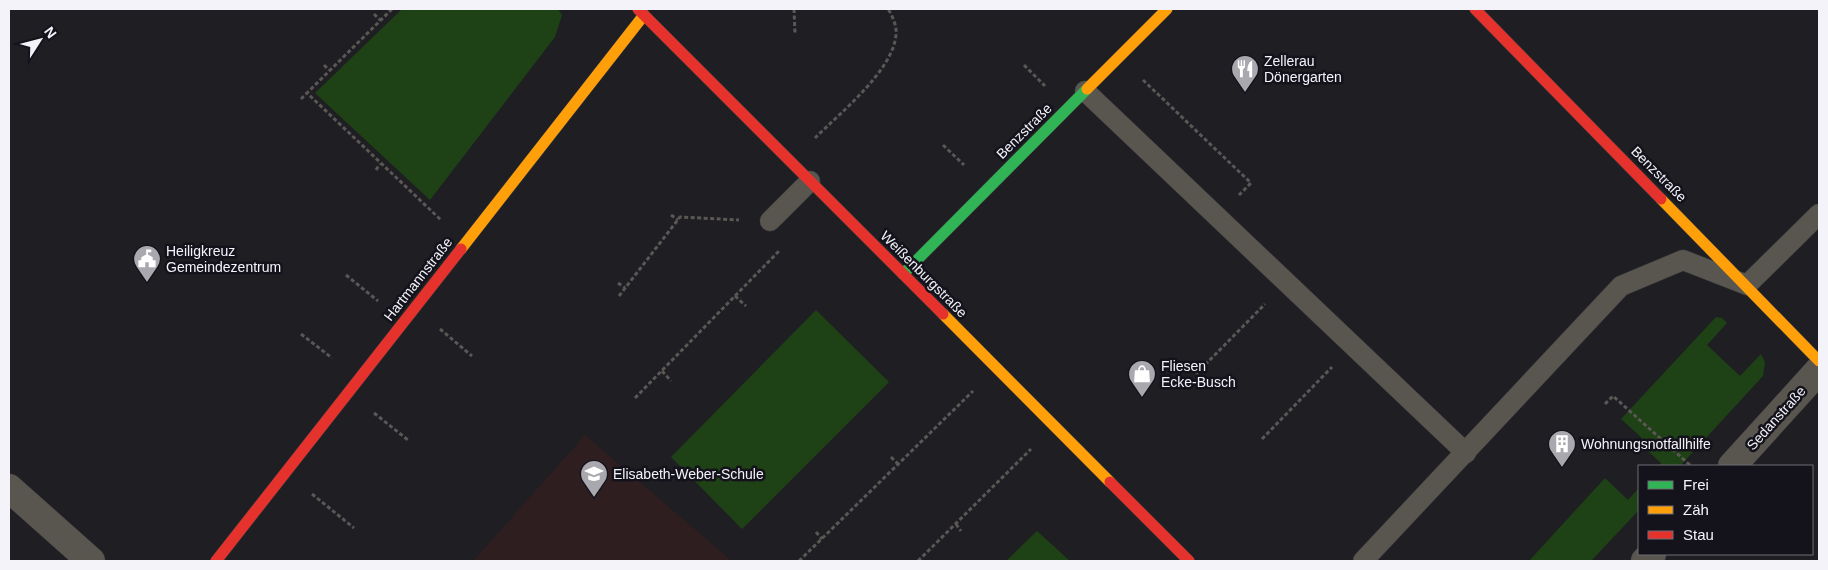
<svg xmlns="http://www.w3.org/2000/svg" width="1828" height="570" font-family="Helvetica,sans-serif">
	<rect width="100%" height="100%" fill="#1e1e23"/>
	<path fill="#2f1e20" d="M585,435L732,561H473Z"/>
	<g fill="#1e4216">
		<path d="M402,9H558L562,15L555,37L430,200L315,93Z"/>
		<path d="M816,310L889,382L742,529L671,457Z"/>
		<path d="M1716,317L1722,318L1727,323L1707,345L1740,376L1761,354L1765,362L1763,376L1680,466H1659L1661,463L1638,442L1642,438L1621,419Z"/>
		<path d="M1605,478L1628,500L1639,488V510L1591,561H1529Z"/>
		<path d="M1037,531L1070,561H1006Z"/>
	</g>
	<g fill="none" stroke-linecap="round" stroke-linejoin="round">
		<defs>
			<g id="lane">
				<path d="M1085,91L1466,453"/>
				<path d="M770,221L810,181"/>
				<path d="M1363,561L1621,286L1683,260L1747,285L1819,214"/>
			</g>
			<g id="street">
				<path d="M1732,466L1819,370"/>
				<path d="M9,488L91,561"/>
				<path d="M1645,561L1652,554"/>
			</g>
			<path id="fast" d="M903,274L1087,89"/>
			<g id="slow">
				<path d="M1087,89L1167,9"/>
				<path d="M1661,199L1819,361"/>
				<path d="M461,249L644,15"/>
				<path d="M943,314L1110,482"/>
			</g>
			<g id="jam">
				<path d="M638,9L943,314"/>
				<path d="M1475,9L1661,199"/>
				<path d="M1110,482L1189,561"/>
				<path d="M216,561L461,249"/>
			</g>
		</defs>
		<use href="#lane" stroke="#39383c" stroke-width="21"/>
		<use href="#street" stroke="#39383c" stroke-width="29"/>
		<use href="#fast" stroke="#39383c" stroke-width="12"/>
		<use href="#slow" stroke="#39383c" stroke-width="12"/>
		<use href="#jam" stroke="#39383c" stroke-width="12"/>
		<g stroke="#5b5755" stroke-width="3" stroke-dasharray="4 2.5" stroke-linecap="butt">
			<path d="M392,9L307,93L441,220"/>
			<path d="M794,9L795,33"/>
			<path d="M374,14L380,20"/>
			<path d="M324,65L329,70"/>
			<path d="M1024,65L1045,86"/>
			<path d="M1143,80L1251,183L1239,195"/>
			<path d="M301,99L307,93"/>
			<path d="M815,138C840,113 894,70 896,34C897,26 892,15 888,9"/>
			<path d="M943,145L964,165"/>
			<path d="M376,170L380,164"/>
			<path d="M671,215L678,220"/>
			<path d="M346,275L378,301"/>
			<path d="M618,283L625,288"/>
			<path d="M619,296L680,217L739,220"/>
			<path d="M735,296L746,306"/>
			<path d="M440,329L472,356"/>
			<path d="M301,334L332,358"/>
			<path d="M662,371L671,381"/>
			<path d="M1196,374L1265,304"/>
			<path d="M635,398L780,250"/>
			<path d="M1605,404L1613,396L1691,466"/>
			<path d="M374,413L408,440"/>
			<path d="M1262,439L1332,367"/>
			<path d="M891,457L898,464"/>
			<path d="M312,494L354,528"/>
			<path d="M956,524L961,531"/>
			<path d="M816,532L822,539"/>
			<path d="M799,561L973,391"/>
			<path d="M918,561L1031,449"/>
		</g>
		<use href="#lane" stroke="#59554f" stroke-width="20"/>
		<use href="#street" stroke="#59554f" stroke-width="28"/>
		<use href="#fast" stroke="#30b455" stroke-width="11"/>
		<use href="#slow" stroke="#ff9f0a" stroke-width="11"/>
		<use href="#jam" stroke="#e5322d" stroke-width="11"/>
	</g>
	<defs>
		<symbol id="restaurant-pin" viewBox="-11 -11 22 30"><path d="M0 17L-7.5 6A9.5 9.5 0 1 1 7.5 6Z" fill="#a9a8af" stroke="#14131b"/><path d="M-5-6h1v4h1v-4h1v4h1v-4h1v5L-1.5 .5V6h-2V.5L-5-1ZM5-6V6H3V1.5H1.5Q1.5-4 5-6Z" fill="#fff"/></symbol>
		<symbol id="civic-pin" viewBox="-11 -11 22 30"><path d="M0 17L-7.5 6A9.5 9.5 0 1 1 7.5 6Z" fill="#a9a8af" stroke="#14131b"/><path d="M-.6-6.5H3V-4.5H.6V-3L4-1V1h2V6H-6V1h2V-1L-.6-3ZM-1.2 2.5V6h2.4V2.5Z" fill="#fff"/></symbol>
		<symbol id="shop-pin" viewBox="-11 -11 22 30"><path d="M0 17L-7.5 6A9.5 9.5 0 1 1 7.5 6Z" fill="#a9a8af" stroke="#14131b"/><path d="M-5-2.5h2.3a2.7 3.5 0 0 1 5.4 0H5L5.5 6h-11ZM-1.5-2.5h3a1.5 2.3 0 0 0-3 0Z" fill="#fff"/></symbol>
		<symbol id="building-pin" viewBox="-11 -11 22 30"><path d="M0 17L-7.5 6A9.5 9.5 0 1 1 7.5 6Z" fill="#a9a8af" stroke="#14131b"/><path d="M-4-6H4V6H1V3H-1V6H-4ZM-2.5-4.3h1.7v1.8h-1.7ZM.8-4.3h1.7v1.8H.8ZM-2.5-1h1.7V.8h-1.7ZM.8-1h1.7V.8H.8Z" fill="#fff"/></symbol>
		<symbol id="school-pin" viewBox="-11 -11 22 30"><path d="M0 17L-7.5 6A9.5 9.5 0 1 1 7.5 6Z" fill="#a9a8af" stroke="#14131b"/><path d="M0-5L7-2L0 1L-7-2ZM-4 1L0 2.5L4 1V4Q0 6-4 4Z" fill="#fff"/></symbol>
	</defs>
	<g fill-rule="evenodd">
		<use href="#restaurant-pin" x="1229" y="53" width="32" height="43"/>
		<use href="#civic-pin" x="131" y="243" width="32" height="43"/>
		<use href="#shop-pin" x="1126" y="358" width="32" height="43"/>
		<use href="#building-pin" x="1546" y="428" width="32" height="43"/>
		<use href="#school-pin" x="578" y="458" width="32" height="43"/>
	</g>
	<g text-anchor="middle" stroke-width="5" stroke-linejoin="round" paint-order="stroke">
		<g font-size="14" fill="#f4f3fa" stroke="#14131b" text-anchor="start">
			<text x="1264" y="66">Zellerau<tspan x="1264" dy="16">Dönergarten</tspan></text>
			<text x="166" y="256">Heiligkreuz<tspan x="166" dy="16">Gemeindezentrum</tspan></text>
			<text x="1161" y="371">Fliesen<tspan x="1161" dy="16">Ecke-Busch</tspan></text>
			<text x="1581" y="449">Wohnungsnotfallhilfe</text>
			<text x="613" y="479">Elisabeth-Weber-Schule</text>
		</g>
		<g font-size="14" fill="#f4f3fa" stroke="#14131b">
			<text transform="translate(1024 131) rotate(-45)" y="5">Benzstraße</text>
			<text transform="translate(1659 174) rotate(45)" y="5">Benzstraße</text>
			<text transform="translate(924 274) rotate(45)" y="5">Weißenburgstraße</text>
			<text transform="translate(418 279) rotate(-52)" y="5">Hartmannstraße</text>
			<text transform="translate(1776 418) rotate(-48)" y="5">Sedanstraße</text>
		</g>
	</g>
	<rect width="1828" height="570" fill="none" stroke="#f4f3fa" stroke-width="20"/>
	<rect x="1638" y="465" width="175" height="90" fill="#14131b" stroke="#6e6d74"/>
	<rect x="1648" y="481" width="25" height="8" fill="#30b455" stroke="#6e6d74"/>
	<text x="1683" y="490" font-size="15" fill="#f4f3fa">Frei</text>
	<rect x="1648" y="506" width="25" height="8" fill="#ff9f0a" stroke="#6e6d74"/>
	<text x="1683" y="515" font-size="15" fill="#f4f3fa">Zäh</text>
	<rect x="1648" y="531" width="25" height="8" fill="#e5322d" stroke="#6e6d74"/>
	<text x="1683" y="540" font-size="15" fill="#f4f3fa">Stau</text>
	<g transform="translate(40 40) rotate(54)" stroke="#14131b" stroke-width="4" paint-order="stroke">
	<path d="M0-4L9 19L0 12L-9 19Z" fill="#f4f3fa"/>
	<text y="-8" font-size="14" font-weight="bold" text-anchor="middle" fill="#f4f3fa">N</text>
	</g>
</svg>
